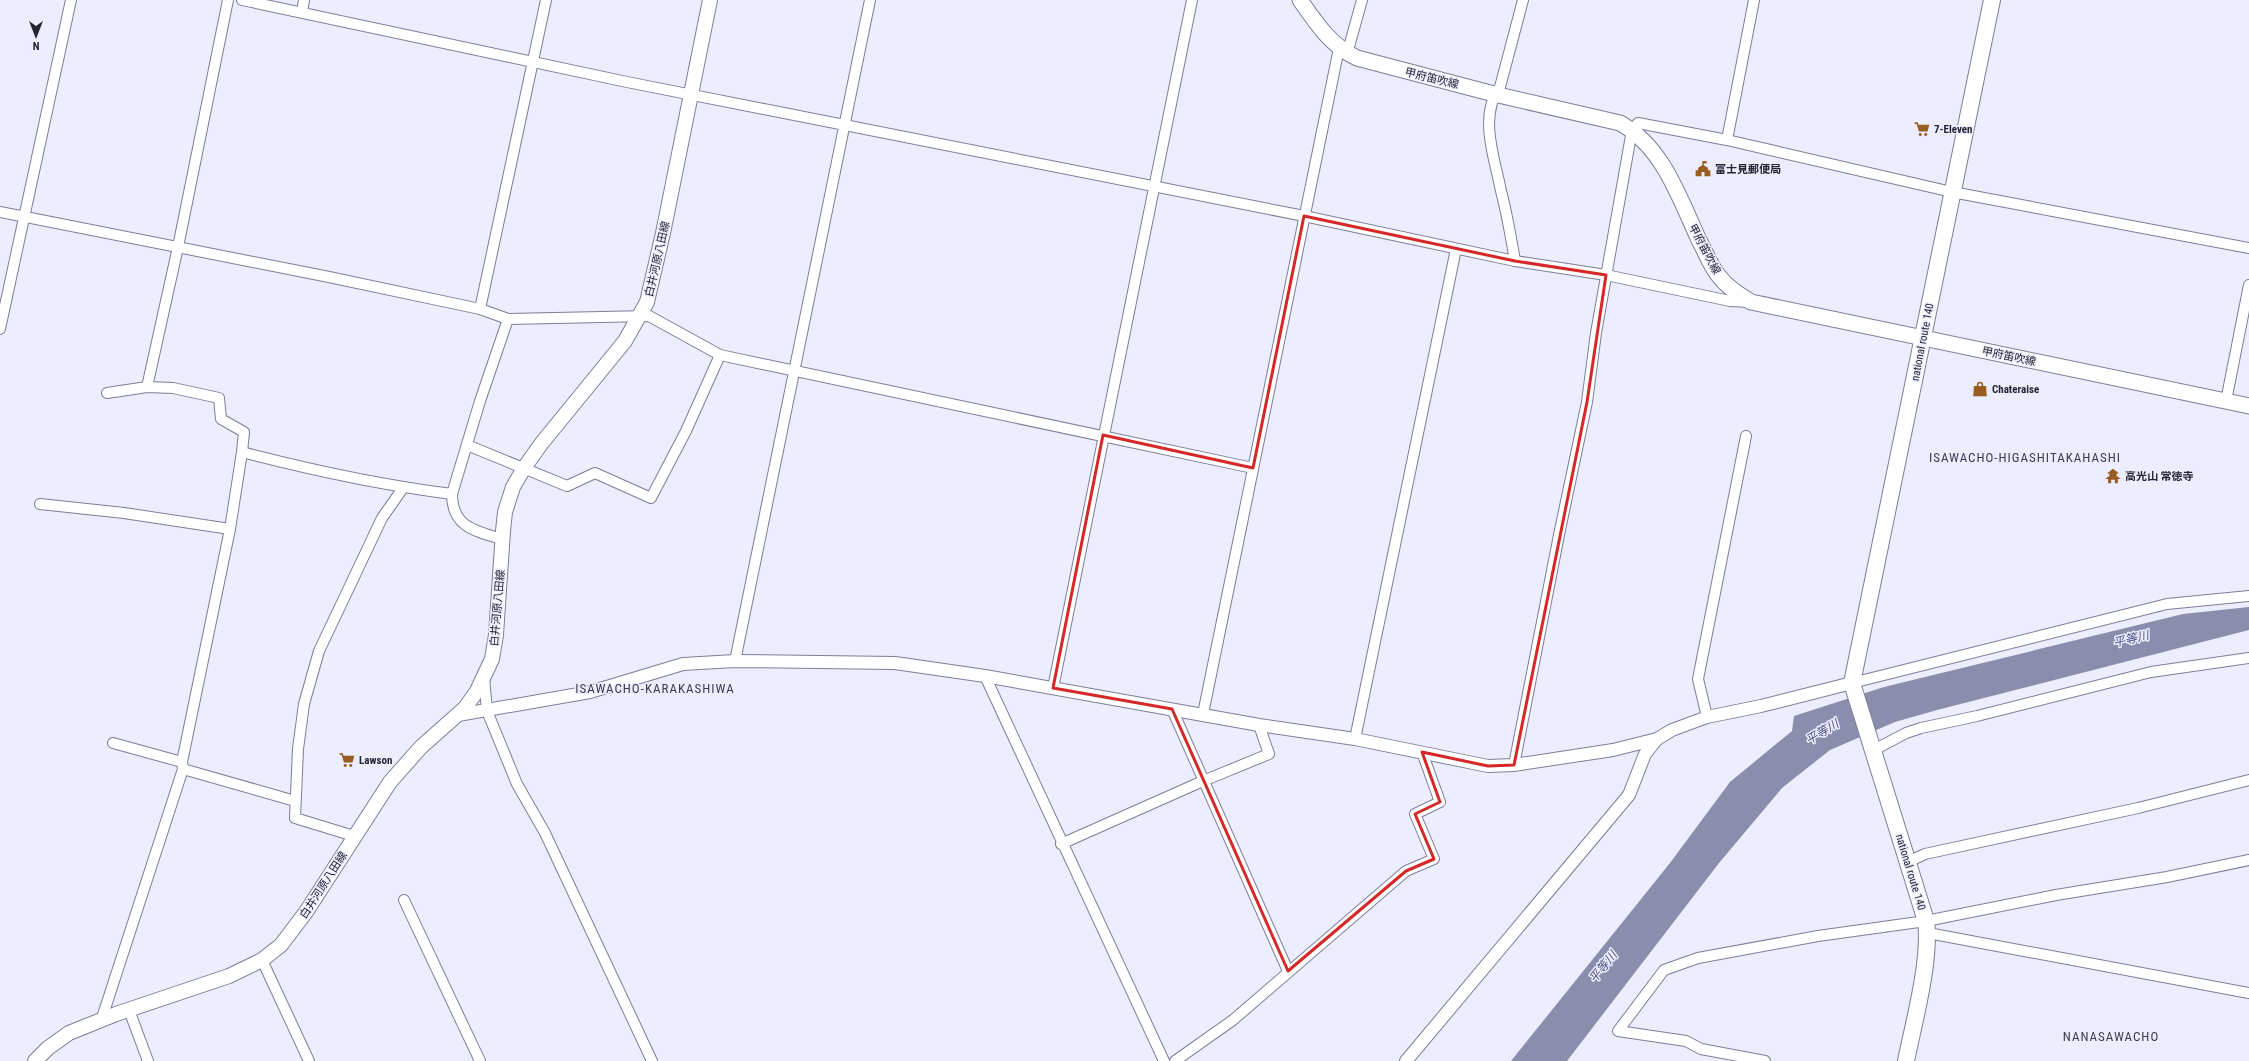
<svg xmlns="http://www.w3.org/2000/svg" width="2249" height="1061" font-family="'Roboto Condensed','Noto Sans JP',sans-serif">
	<rect width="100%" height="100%" fill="#ecedfe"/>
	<path fill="#8b8dac" d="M2249,607V630L1937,710L1895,722L1830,750L1782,788L1719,863L1567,1061H1511L1670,863L1730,782L1792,731L1794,716L1884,687L2183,614Z"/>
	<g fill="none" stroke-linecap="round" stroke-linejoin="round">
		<defs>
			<g id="minor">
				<path d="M242,0L627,82L1304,216L1515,261L1606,275L1730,301L1749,302"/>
				<path d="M302,12L304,0"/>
				<path d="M1347,54L1362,0"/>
				<path d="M1727,140L1754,0"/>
				<path d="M0,212L329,277L480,309L508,319L649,316L720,355L1253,468"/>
				<path d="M1515,261C1511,237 1507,214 1501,191C1495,159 1478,116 1500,87L1523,0"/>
				<path d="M480,309L546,0"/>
				<path d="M0,329L71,0"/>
				<path d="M147,387L178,247L228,0"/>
				<path d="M2226,401L2249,285"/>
				<path d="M467,445L567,486L595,473L651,498L686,431L720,355"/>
				<path d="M242,452C311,470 381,485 452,494"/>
				<path d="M40,504L124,513L230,529"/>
				<path d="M502,539C475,531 452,527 452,494L480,401L508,319"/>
				<path d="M735,661L870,0"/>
				<path d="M985,676L1164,1061"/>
				<path d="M484,677L487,711L517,784L545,833L652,1061"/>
				<path d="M1852,683L2167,604L2249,596"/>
				<path d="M1053,688L1192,0"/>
				<path d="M1172,709L1288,971"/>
				<path d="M1203,714L1339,48"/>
				<path d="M1707,717L1698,679L1746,436"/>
				<path d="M1355,739L1456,249"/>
				<path d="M113,743L182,762"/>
				<path d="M1874,750L1906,733L1921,728L1977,716L2151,672L2249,658"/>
				<path d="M1514,765L1560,530L1587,402L1596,333L1632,130L1638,123L1727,140L1952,192L2249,248"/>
				<path d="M183,769L295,801"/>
				<path d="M354,836L295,818L298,749L304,704L319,651L382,518L403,488"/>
				<path d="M1061,844L1203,781L1269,754L1259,725"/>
				<path d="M1908,862L1925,854L2138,808L2249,780"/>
				<path d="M404,900L480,1061"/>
				<path d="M1928,933L2249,993"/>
				<path d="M262,960L309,1061"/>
				<path d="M129,1010L148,1061"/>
				<path d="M101,1021L183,769L182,762L230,529L242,452L244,432L221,419L219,398L173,388L147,387L107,393"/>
				<path d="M1175,1061L1233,1020L1406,871L1434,859L1415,814L1440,802L1422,752"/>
				<path d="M1765,1061L1701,1049L1686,1041L1618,1031L1664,970L1698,958L1818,936L1926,921L2056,895L2167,877L2249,860"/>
			</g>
			<g id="tertiary">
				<path d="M458,715L590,692L683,664L735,661L895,663L985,676L1259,725L1355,739L1488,766L1514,765L1613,750L1657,739L1672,730L1707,717L1761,706L1852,683"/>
				<path d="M1406,1061L1629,795L1645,754L1657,739"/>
			</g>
			<path id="secondary" d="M35,1061L48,1048L69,1033L116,1014L229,976L262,960L281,945L306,912L390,782L421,747L465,708L477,691L492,659L496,635L503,531L505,512L513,487L524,468L541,444L625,341L647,302L663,233L710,0"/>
			<path id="primary" d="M1300,0C1316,23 1331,46 1357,58L1494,94L1620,123C1663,147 1679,197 1699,240C1705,251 1710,265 1718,275C1727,287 1738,294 1751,302L2249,406"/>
			<path id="trunk" d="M1906,1061C1914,1021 1931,961 1926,921L1852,683L1992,0"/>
		</defs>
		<use href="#minor" stroke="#7c7e97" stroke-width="12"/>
		<use href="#tertiary" stroke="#7c7e97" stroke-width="14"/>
		<use href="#secondary" stroke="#7c7e97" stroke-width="16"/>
		<use href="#primary" stroke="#7c7e97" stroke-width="17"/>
		<use href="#trunk" stroke="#7c7e97" stroke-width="18"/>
		<use href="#minor" stroke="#fff" stroke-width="10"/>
		<use href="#tertiary" stroke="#fff" stroke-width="12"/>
		<use href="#secondary" stroke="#fff" stroke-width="14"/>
		<use href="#primary" stroke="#fff" stroke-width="15"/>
		<use href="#trunk" stroke="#fff" stroke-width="16"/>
	</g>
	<path fill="none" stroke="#d62828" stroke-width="3" stroke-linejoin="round" d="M1304,216L1515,261L1606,275L1587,402L1514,765L1488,766L1422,752L1440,802L1415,814L1434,859L1406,871L1288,971L1172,709L1053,688L1103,435L1253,468Z"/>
	<defs>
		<symbol id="supermarket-bare" viewBox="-9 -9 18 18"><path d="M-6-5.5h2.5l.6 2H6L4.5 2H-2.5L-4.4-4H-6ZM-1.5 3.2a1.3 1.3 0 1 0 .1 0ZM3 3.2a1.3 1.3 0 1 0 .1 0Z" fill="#995d20" stroke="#ecedfe" stroke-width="2.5" paint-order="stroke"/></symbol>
		<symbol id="civic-bare" viewBox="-9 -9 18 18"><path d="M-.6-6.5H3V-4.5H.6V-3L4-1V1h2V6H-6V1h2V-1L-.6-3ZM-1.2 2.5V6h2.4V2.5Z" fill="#995d20" stroke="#ecedfe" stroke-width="2.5" paint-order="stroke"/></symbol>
		<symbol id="shop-bare" viewBox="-9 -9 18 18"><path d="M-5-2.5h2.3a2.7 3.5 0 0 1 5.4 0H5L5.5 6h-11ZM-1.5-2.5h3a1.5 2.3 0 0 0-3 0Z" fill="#995d20" stroke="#ecedfe" stroke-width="2.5" paint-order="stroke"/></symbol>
		<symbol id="temple-bare" viewBox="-9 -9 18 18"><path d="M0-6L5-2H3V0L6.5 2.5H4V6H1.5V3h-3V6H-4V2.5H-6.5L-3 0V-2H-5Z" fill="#995d20" stroke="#ecedfe" stroke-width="2.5" paint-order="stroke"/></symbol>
	</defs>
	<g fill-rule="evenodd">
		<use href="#supermarket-bare" x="1911" y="118" width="22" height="22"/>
		<use href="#civic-bare" x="1692" y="158" width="22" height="22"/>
		<use href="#shop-bare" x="1969" y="378" width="22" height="22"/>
		<use href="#temple-bare" x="2102" y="465" width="22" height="22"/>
		<use href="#supermarket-bare" x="336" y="749" width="22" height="22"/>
	</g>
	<g text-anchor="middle" stroke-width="3" stroke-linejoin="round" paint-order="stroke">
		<g font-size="11" fill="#24252f" stroke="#ecedfe">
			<text transform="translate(1432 78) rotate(14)" y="4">甲府笛吹線</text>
			<text transform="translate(1705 249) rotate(62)" y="4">甲府笛吹線</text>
			<text transform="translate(657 259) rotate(-77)" y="4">白井河原八田線</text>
			<text transform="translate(1922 342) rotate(-79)" y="4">national route 140</text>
			<text transform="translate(2009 356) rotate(12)" y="4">甲府笛吹線</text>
			<text transform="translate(497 608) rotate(-85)" y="4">白井河原八田線</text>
			<text transform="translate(1911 872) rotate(73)" y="4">national route 140</text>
			<text transform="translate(323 885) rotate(-57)" y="4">白井河原八田線</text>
		</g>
		<g font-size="11" font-weight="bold" fill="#24252f" stroke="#ecedfe" text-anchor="start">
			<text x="1934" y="133">7-Eleven</text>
			<text x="1715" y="173">富士見郵便局</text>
			<text x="1992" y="393">Chateraise</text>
			<text x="2125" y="480">高光山 常徳寺</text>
			<text x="359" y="764">Lawson</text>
		</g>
		<g font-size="12" font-style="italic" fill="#505180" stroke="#ecedfe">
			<text transform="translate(2131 639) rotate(-13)" y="4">平等川</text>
			<text transform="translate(1822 732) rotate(-31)" y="4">平等川</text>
			<text transform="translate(1603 967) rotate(-51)" y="4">平等川</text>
		</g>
		<g font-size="13" letter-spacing="1" fill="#3a3b51" stroke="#ecedfe">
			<text x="2025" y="462">ISAWACHO-HIGASHITAKAHASHI</text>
			<text x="655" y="693">ISAWACHO-KARAKASHIWA</text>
			<text x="2111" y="1041">NANASAWACHO</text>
		</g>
	</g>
	<g transform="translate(36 36) rotate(180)" stroke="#ecedfe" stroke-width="3" paint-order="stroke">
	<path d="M0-3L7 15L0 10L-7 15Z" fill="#24252f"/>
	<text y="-6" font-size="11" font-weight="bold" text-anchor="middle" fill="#24252f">N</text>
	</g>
</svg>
